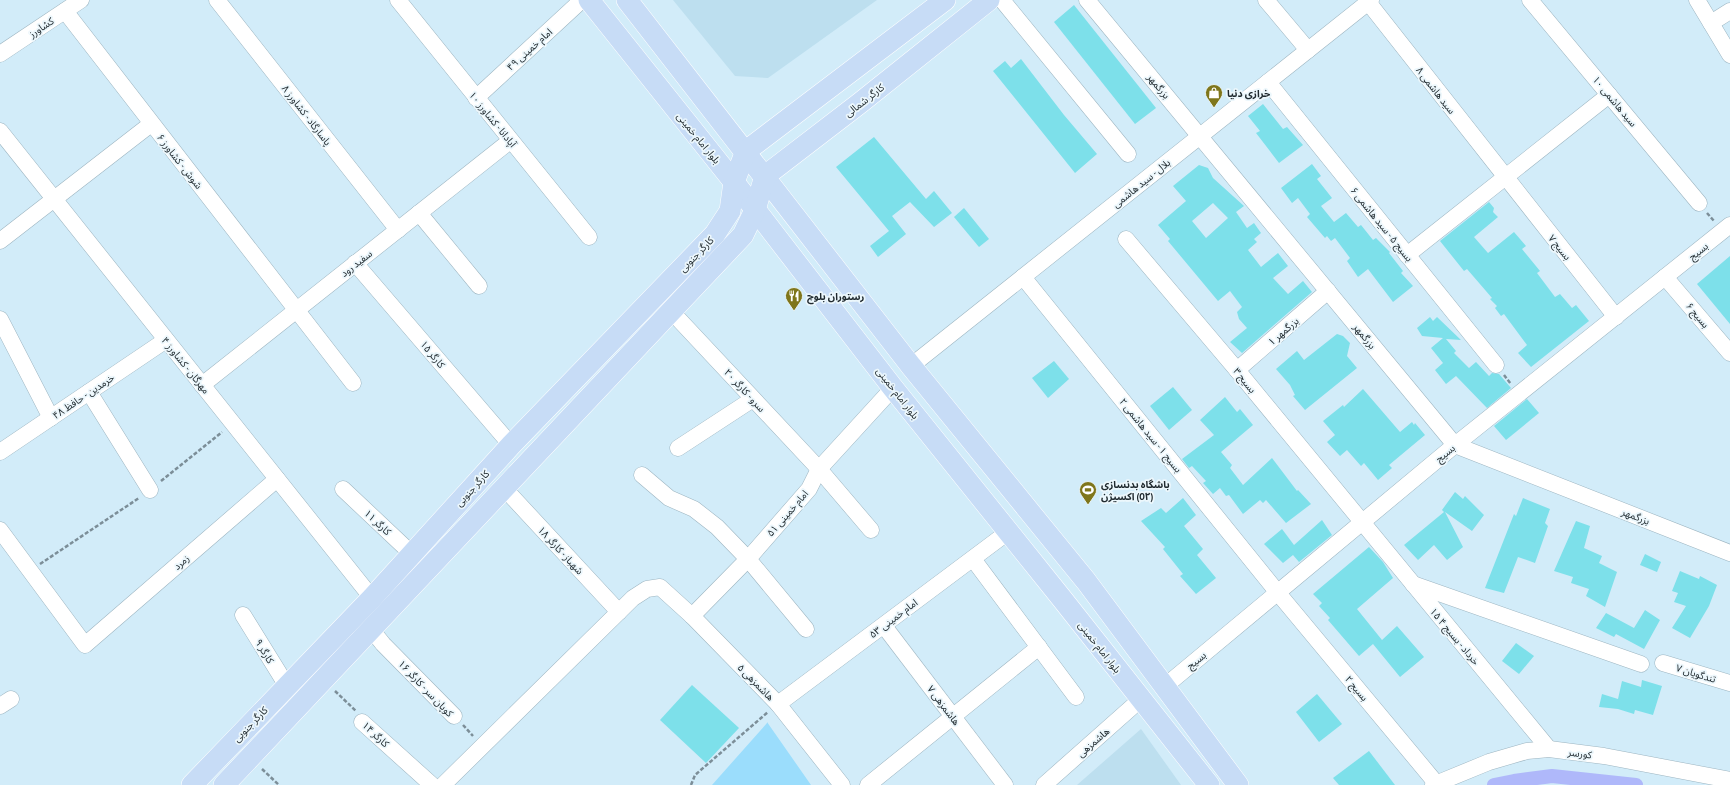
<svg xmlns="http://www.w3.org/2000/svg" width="1730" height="785" font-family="'PT Sans Narrow','Noto Sans Arabic',sans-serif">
	<rect width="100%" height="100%" fill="#d2ecf9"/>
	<g fill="#bddfef">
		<path d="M673,0H877L768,78L735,76Z"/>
		<path d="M1141,729L1181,785H1077Z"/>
	</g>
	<path fill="#9bddfc" d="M767,722L811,785H712L767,723Z"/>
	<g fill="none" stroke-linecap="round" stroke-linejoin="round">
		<path stroke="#afb8fa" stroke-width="14" d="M1494,785L1514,781L1552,776L1636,785"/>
	</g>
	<g fill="#7de0ea" fill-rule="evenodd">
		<path d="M1074,5L1156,108L1135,124L1054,22Z"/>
		<path d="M1021,59L1064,115L1097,154L1075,173L993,71L1005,61L1011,68Z"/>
		<path d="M1263,104L1283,129L1287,127L1303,145L1279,163L1256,133L1260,131L1248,116Z"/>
		<path d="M874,137L926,199L934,191L952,213L934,227L910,202L892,216L906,234L878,257L870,246L889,231L836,167Z"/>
		<path d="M1312,164L1321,176L1317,179L1332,198L1321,206L1334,222L1346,213L1358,227L1361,225L1373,240L1376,238L1390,252L1389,253L1403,271L1401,273L1413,286L1393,302L1368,269L1358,277L1347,261L1350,258L1335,238L1331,241L1327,236L1325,238L1307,217L1310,214L1298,198L1292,203L1281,188Z"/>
		<path d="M1199,165L1208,168L1213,178L1244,206L1236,212L1247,228L1254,223L1261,233L1254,239L1257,242L1248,250L1261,267L1278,253L1288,266L1273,278L1288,294L1303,281L1312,292L1242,353L1230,342L1247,328L1239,319L1237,312L1242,307L1230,291L1218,301L1168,241L1170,239L1158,225L1186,201L1173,186ZM1213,203L1228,218L1206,238L1192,221Z"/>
		<path d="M1489,202L1494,208L1493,212L1498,217L1474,237L1488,253L1514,232L1526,246L1522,249L1540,271L1537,273L1555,297L1560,294L1572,308L1576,305L1589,321L1531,367L1518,353L1527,345L1504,314L1501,316L1495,308L1497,306L1490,299L1492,298L1467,269L1464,271L1440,241Z"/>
		<path d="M964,208L989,239L979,247L954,217Z"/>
		<path d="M1730,256V324L1697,284Z"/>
		<path d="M1430,317L1433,321L1437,317L1461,340L1446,339L1456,351L1454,353L1469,368L1476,362L1489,376L1492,373L1499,374L1511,388L1487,408L1456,376L1446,384L1435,370L1443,363L1431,348L1443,338L1422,336L1417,328Z"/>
		<path d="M1337,334L1343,336L1350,343L1347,356L1357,368L1305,410L1293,396L1295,395L1290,385L1276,369L1297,351L1304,360Z"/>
		<path d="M1054,361L1069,379L1048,398L1032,378Z"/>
		<path d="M1173,387L1192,410L1169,430L1150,406Z"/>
		<path d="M1363,389L1400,432L1412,422L1414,425L1415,423L1425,435L1389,465L1392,468L1378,480L1364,463L1361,466L1347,450L1340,456L1327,442L1335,435L1323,421L1343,405L1344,407Z"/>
		<path d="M1225,397L1237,412L1240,409L1253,425L1221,452L1232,465L1230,468L1243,485L1272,458L1297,491L1298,490L1311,504L1286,523L1266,500L1263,503L1260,500L1243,514L1229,495L1226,496L1220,488L1213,494L1203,483L1206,481L1192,466L1189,468L1182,459L1214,435L1200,420Z"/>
		<path d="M1527,399L1539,413L1506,440L1494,426Z"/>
		<path d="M1455,492L1463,499L1465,496L1484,515L1472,531L1445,512L1463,547L1447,560L1434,545L1418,560L1404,545L1444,512L1442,510Z"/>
		<path d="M1183,498L1196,515L1184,526L1203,549L1197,555L1216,578L1196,594L1180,576L1183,574L1163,549L1165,547L1141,521L1161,508L1166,513Z"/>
		<path d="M1523,498L1550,509L1545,523L1548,526L1535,563L1518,557L1504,593L1485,588L1514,514L1516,516Z"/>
		<path d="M1322,520L1332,535L1299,562L1293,555L1283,563L1264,544L1282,529L1294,545Z"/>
		<path d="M1576,521L1590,526L1584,548L1602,556L1599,563L1617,572L1605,607L1586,596L1589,589L1571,583L1573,577L1554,571Z"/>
		<path d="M1369,547L1383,562L1393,578L1357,609L1382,640L1397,626L1424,657L1400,677L1373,644L1359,656L1328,620L1330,618L1319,606L1322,603L1313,594Z"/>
		<path d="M1645,554L1661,562L1657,572L1640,565Z"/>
		<path d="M1680,571L1699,579L1700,576L1717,585L1709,606L1690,638L1672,628L1686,606L1674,602L1678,593L1672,591Z"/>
		<path d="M1645,610L1660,620L1644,649L1616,634L1614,637L1596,628L1606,613L1634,628Z"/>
		<path d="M1516,643L1534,656L1519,674L1502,661Z"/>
		<path d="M1642,680L1662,686L1653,715L1635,710L1634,714L1618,709L1599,707L1602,694L1618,699L1622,681L1641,687Z"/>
		<path d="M692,685L739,728L706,763L660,720Z"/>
		<path d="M1317,694L1342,724L1319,742L1296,712Z"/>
		<path d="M1369,751L1395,785H1339L1333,778Z"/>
	</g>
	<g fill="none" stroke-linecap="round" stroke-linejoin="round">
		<defs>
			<g id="minor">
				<path d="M217,0L398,230"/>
				<path d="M398,0L589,237"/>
				<path d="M1002,0L1128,154"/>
				<path d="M1087,0L1455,445L1730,553"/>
				<path d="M1266,0L1308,50"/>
				<path d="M1530,0L1699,203"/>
				<path d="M1697,0L1730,55"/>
				<path d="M1368,2L1616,317"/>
				<path d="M65,11L353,383"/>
				<path d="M1711,23L1730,11"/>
				<path d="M0,54L81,0"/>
				<path d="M1268,82L1496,365"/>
				<path d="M476,98L582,0"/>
				<path d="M0,131L372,598"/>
				<path d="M419,213L479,286"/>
				<path d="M1126,239L1237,370L1549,749"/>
				<path d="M0,241L151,124"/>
				<path d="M1407,255L1609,95"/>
				<path d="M355,263L511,445"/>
				<path d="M1023,277L1278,593L1436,783"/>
				<path d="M1665,277L1730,353"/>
				<path d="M671,311L819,469L871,530"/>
				<path d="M0,319L51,418"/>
				<path d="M911,366L1371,0"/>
				<path d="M1237,370L1328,291"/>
				<path d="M202,385L510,141"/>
				<path d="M89,392L150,490"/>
				<path d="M678,448L753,399"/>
				<path d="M0,452L166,340"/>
				<path d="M642,475L669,498L694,509L717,527L748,559L806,629"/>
				<path d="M504,488L619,612"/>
				<path d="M343,489L412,554"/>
				<path d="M0,530L85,645L277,479"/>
				<path d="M973,559L1076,697"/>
				<path d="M1413,584L1641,664"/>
				<path d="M243,615L287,686"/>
				<path d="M692,616L748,559L809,489L819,469L893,388"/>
				<path d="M884,626L1005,785"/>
				<path d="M371,629L383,644L454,716"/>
				<path d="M1663,663L1730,683"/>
				<path d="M1164,687L1455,445L1730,225"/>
				<path d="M778,704L1008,532"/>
				<path d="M0,706L11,699"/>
				<path d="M362,722L432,785"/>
				<path d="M443,785L633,598L647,589L660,587L692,616L778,704L842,785"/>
				<path d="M868,785L1039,647"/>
				<path d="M1044,785L1141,699"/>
				<path d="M1433,785L1489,762L1527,751L1549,749L1604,756L1730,780"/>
			</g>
			<g id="major">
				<path d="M589,0L734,182L893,388L1063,600L1209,785"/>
				<path d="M627,0L911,366L1086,581L1238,785"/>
				<path d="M192,785L372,598L511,445L715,234L730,211L734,182L746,151L945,0"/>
				<path d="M224,785L743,235L755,210L765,176L860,103L989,0"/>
			</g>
		</defs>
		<use href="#minor" stroke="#9db5c1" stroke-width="17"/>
		<use href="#major" stroke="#fff" stroke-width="22"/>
		<g stroke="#7c8e98" stroke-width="2.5" stroke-dasharray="4 2" stroke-linecap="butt">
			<path d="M1707,213L1714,221"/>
			<path d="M1504,375L1511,384"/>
			<path d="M161,481L222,432"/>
			<path d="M40,564L139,498"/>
			<path d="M335,691L356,711"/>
			<path d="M463,725L473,736"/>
			<path d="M262,769L279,785"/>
			<path d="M691,785L695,775L768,712"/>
		</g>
		<use href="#minor" stroke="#fff" stroke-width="16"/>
		<use href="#major" stroke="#c7dcf6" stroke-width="21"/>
	</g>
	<defs>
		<symbol id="shop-pin" viewBox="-11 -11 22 30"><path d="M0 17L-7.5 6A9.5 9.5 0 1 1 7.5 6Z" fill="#7f761b" stroke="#ecf7fc"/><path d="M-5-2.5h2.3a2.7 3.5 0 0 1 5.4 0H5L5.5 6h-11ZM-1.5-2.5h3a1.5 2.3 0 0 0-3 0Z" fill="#fff"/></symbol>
		<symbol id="restaurant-pin" viewBox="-11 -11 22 30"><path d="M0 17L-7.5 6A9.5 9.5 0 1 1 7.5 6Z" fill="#7f761b" stroke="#ecf7fc"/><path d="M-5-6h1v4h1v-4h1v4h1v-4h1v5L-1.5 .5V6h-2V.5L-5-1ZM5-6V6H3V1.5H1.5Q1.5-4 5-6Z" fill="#fff"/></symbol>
		<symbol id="stadium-pin" viewBox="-11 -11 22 30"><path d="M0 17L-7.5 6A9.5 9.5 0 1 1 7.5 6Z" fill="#7f761b" stroke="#ecf7fc"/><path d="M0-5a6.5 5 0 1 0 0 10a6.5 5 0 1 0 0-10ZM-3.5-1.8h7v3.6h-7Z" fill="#fff"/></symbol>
	</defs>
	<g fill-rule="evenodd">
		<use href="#shop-pin" x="1204" y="83" width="20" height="27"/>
		<use href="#restaurant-pin" x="784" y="286" width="20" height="27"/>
		<use href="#stadium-pin" x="1078" y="480" width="20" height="27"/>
	</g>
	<g text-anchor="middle" stroke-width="3.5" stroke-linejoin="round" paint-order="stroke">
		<g font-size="10" fill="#202a2f" stroke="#ecf7fc">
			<text transform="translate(41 27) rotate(-34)" y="4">کشاورز</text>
			<text transform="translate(529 49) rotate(-42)" y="4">امام خمینی ۴۹</text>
			<text transform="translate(1159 86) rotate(50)" y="4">بزرگمهر</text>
			<text transform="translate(1436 90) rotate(52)" y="4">سید هاشمی ۸</text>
			<text transform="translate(864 100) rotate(-38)" y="4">کارگر شمالی</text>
			<text transform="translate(1615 101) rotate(50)" y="4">سید هاشمی ۱۰</text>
			<text transform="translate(307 115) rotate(52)" y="4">پاسارگاد - کشاورز ۸</text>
			<text transform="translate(493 119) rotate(51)" y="4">آپادانا - کشاورز ۱۰</text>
			<text transform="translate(699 138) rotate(51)" y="4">بلوار امام خمینی</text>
			<text transform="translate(180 161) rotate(52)" y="4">شوش - کشاورز ۶</text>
			<text transform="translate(1141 183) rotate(-39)" y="4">بلال - سید هاشمی</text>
			<text transform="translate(1382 224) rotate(51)" y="4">بسیج ۵ - سید هاشمی ۶</text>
			<text transform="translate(1560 247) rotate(51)" y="4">بسیج ۷</text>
			<text transform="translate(1698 251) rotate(-39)" y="4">بسیج</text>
			<text transform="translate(696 254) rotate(-46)" y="4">کارگر جنوبی</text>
			<text transform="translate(356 263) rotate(-38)" y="4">سفید رود</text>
			<text transform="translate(1698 315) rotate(50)" y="4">بسیج ۶</text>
			<text transform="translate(1283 331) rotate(-41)" y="4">بزرگمهر ۱</text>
			<text transform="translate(1365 336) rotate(51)" y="4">بزرگمهر</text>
			<text transform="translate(433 354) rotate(50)" y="4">کارگر ۱۵</text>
			<text transform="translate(186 365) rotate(51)" y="4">مهرگان - کشاورز ۴</text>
			<text transform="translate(1245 380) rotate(51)" y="4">بسیج ۳</text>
			<text transform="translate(745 390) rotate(47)" y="4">سرو - کارگر ۲۰</text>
			<text transform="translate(898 393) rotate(52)" y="4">بلوار امام خمینی</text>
			<text transform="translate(83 396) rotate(-34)" y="4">خرمدین - حافظ ۴۸</text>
			<text transform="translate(1151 435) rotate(51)" y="4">بسیج ۱ - سید هاشمی ۲</text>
			<text transform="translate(1445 453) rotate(-40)" y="4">بسیج</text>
			<text transform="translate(472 488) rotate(-48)" y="4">کارگر جنوبی</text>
			<text transform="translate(787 513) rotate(-49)" y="4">امام خمینی ۵۱</text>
			<text transform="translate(1636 516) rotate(21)" y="4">بزرگمهر</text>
			<text transform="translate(378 522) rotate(43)" y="4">کارگر ۱۱</text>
			<text transform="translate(561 550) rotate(47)" y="4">شهباز - کارگر ۱۸</text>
			<text transform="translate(181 562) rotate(-41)" y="4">زمرد</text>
			<text transform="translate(893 618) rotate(-37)" y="4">امام خمینی ۵۳</text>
			<text transform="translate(1455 636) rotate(50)" y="4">۱۵ خرداد - بسیج ۴</text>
			<text transform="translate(1100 647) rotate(52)" y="4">بلوار امام خمینی</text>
			<text transform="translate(265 651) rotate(59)" y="4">کارگر ۹</text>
			<text transform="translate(1196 660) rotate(-39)" y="4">بسیج</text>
			<text transform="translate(1696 673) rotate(17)" y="4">تندگویان ۷</text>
			<text transform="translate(756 682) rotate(45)" y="4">هاشمزهی ۵</text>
			<text transform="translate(426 688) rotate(46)" y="4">کوپان سر - کارگر ۱۶</text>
			<text transform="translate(1357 688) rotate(50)" y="4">بسیج ۲</text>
			<text transform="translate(944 705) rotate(53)" y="4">هاشمزهی ۷</text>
			<text transform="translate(250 724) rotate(-46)" y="4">کارگر جنوبی</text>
			<text transform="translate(376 734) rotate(43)" y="4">کارگر ۱۴</text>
			<text transform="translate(1093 742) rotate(-41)" y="4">هاشمزهی</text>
			<text transform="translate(1580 753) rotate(7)" y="4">کورسر</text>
		</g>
		<g font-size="10" font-weight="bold" fill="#202a2f" stroke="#ecf7fc" text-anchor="start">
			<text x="1227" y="97">خرازی دنیا</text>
			<text x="807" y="300">رستوران بلوچ</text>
			<text x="1101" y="488">باشگاه بدنسازی<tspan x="1101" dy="12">اکسیژن (O۲)</tspan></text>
		</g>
	</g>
</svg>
